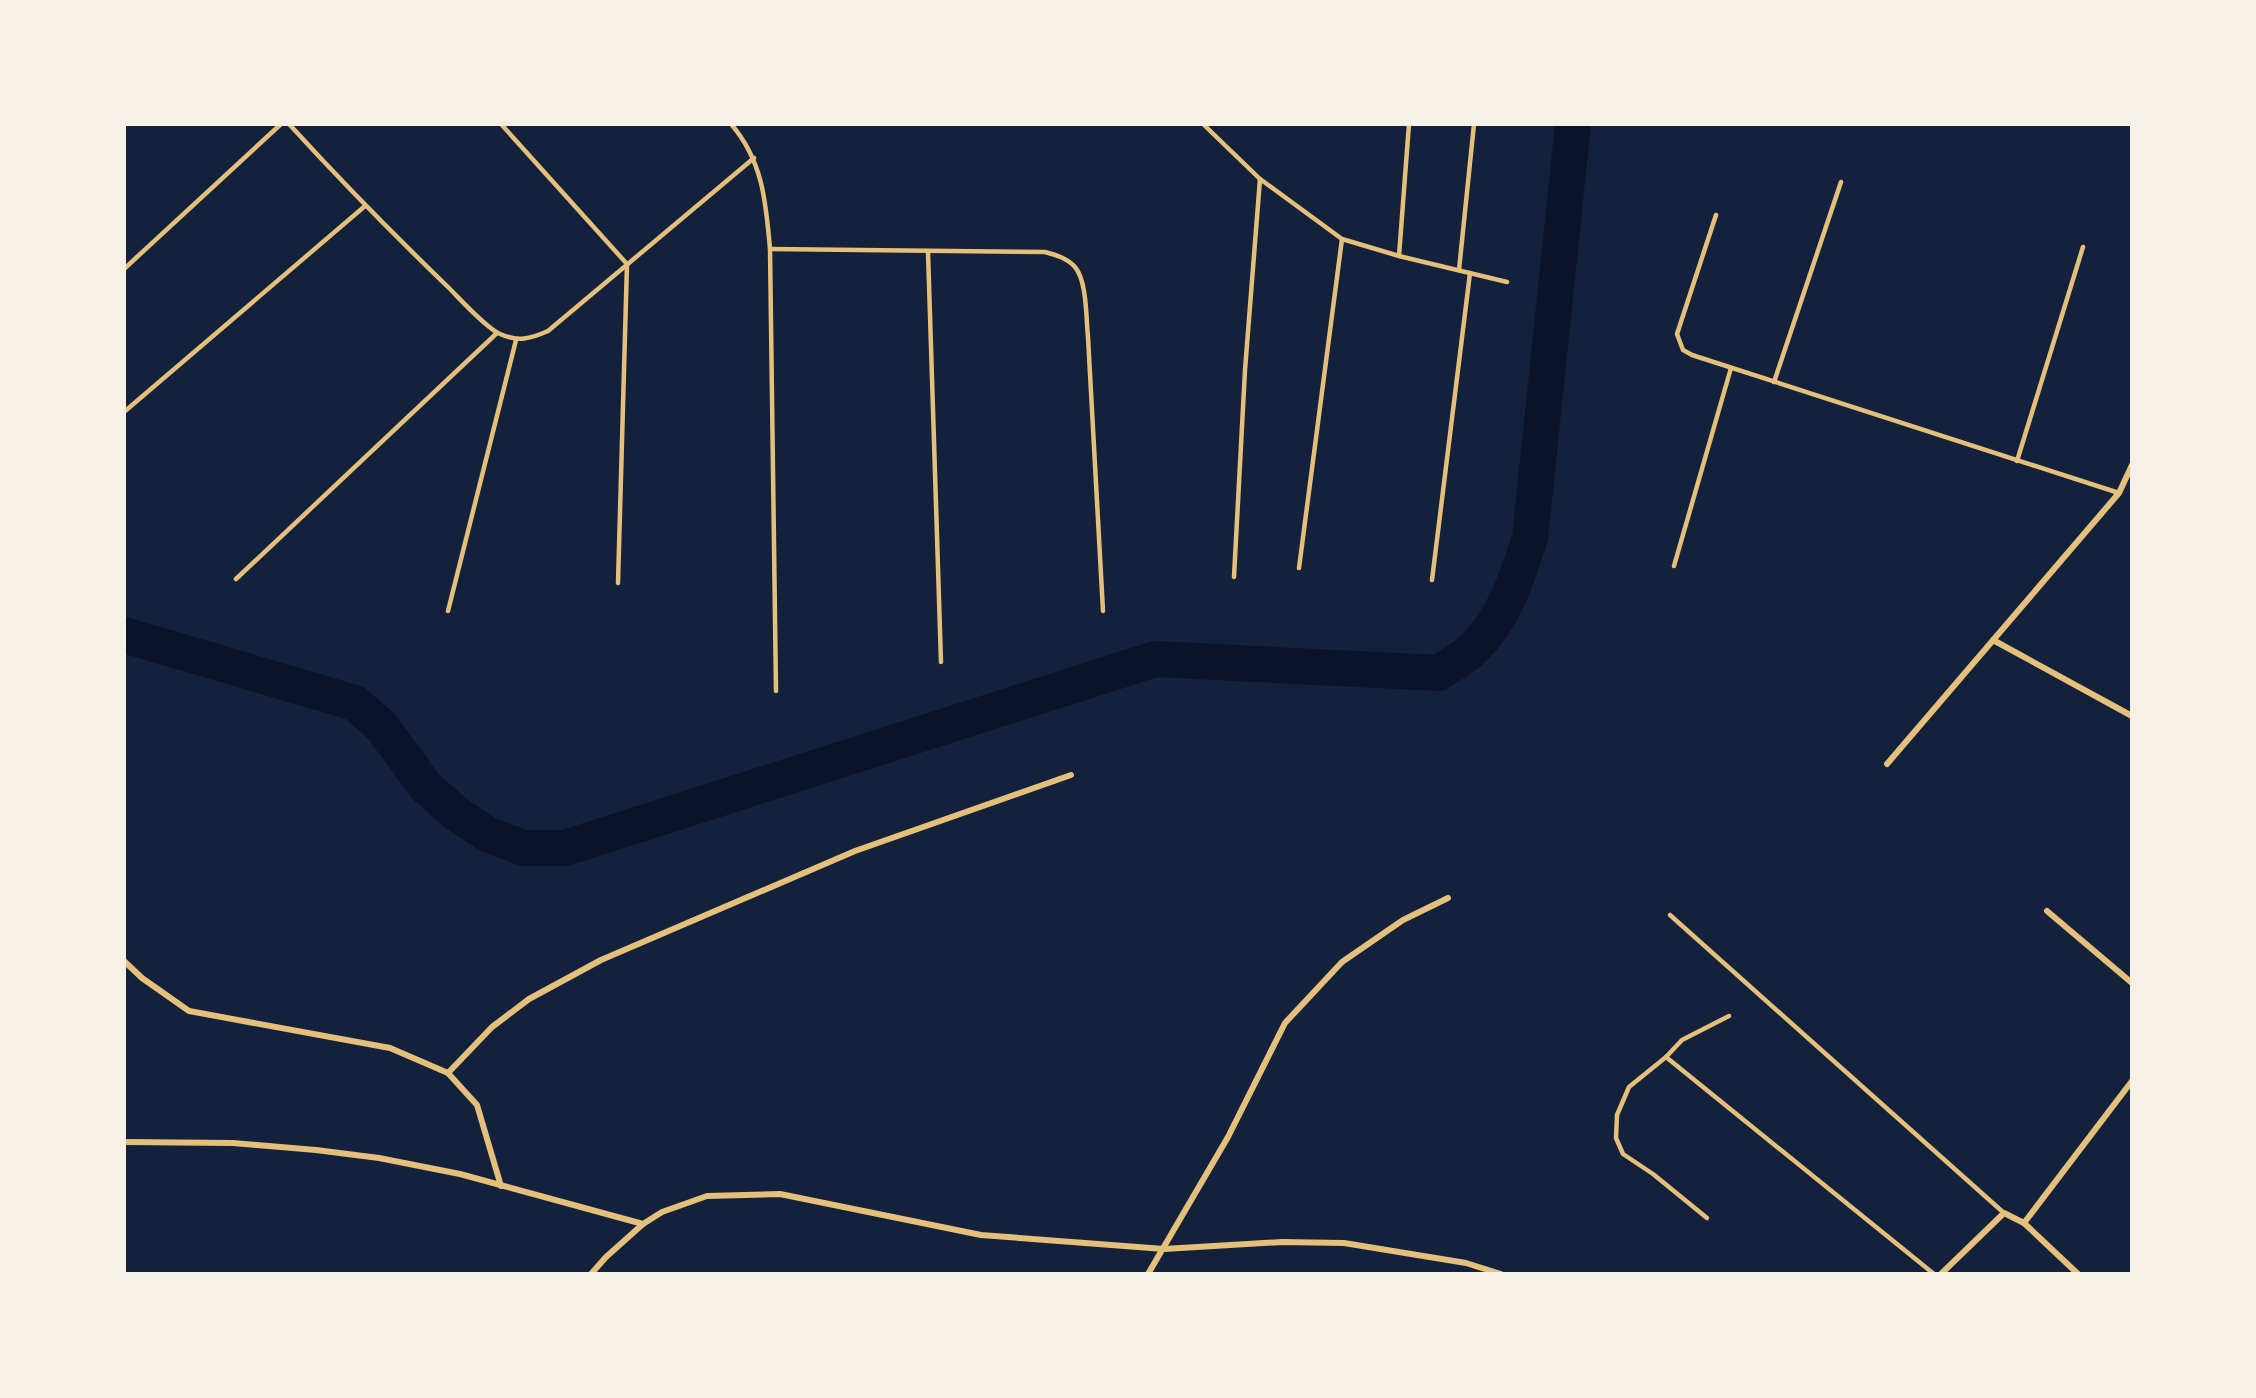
<svg xmlns="http://www.w3.org/2000/svg" width="2256" height="1398" font-family="'Work Sans',sans-serif">
	<rect width="100%" height="100%" fill="#14213d"/>
	<g fill="none" stroke-linecap="round" stroke-linejoin="round">
		<path stroke="#0b132b" stroke-width="36" d="M124,635L355,703L382,727L426,787L457,814L487,834L524,848H565L1155,659L1439,673C1450,665 1464,658 1473,649C1504,619 1517,578 1530,538L1573,124"/>
		<g stroke="#e5c07b" stroke-width="4.5">
			<path d="M289,124C341,181 394,235 449,288C461,300 486,328 500,334C518,342 530,339 548,331L754,158"/>
			<path d="M501,124L627,264L618,583"/>
			<path d="M731,124C763,161 766,203 770,249L776,691"/>
			<path d="M1203,124L1260,179L1342,239L1399,256L1507,282"/>
			<path d="M1716,215L1677,334L1683,350L1692,355L2119,493"/>
			<path d="M770,249L1045,252C1056,255 1067,258 1075,267C1087,281 1086,318 1088,337L1103,611"/>
			<path d="M928,252L941,662"/>
			<path d="M1399,256L1409,124"/>
			<path d="M124,269L281,124"/>
			<path d="M1459,270L1474,124"/>
			<path d="M1774,382L1841,182"/>
			<path d="M124,412L365,206"/>
			<path d="M2017,461L2083,247"/>
			<path d="M1674,566L1731,368"/>
			<path d="M1299,568L1342,239"/>
			<path d="M1234,577L1245,370L1260,179"/>
			<path d="M236,579L497,333"/>
			<path d="M1432,580L1470,273"/>
			<path d="M448,611L516,340"/>
			<path d="M1670,915L2004,1213"/>
			<path d="M1729,1016L1682,1040L1666,1057L1934,1274"/>
			<path d="M1666,1057L1629,1087L1617,1115L1616,1138L1623,1154L1653,1174L1707,1218"/>
		</g>
		<g stroke="#e5c07b" stroke-width="6">
			<path d="M1993,640L2132,716"/>
			<path d="M1887,764L2119,493L2132,465"/>
			<path d="M2047,911L2132,983"/>
			<path d="M124,961L142,978L189,1011L390,1048L448,1073L477,1105L501,1186"/>
			<path d="M448,1073L492,1027L529,999L601,960L855,851L1071,775"/>
			<path d="M124,1142L233,1143L316,1150L379,1158L460,1174L643,1224"/>
			<path d="M2024,1223L2132,1081"/>
			<path d="M591,1274L606,1257L643,1224L662,1212L707,1196L780,1194L981,1235L1164,1249L1282,1242L1344,1243L1466,1263L1501,1274"/>
			<path d="M1148,1274L1228,1137L1285,1023L1342,962L1403,920L1448,898"/>
			<path d="M1941,1274L2004,1213L2024,1223L2078,1274"/>
		</g>
	</g>
	<rect width="2256" height="1398" fill="none" stroke="#f6f1e7" stroke-width="252"/>
</svg>
